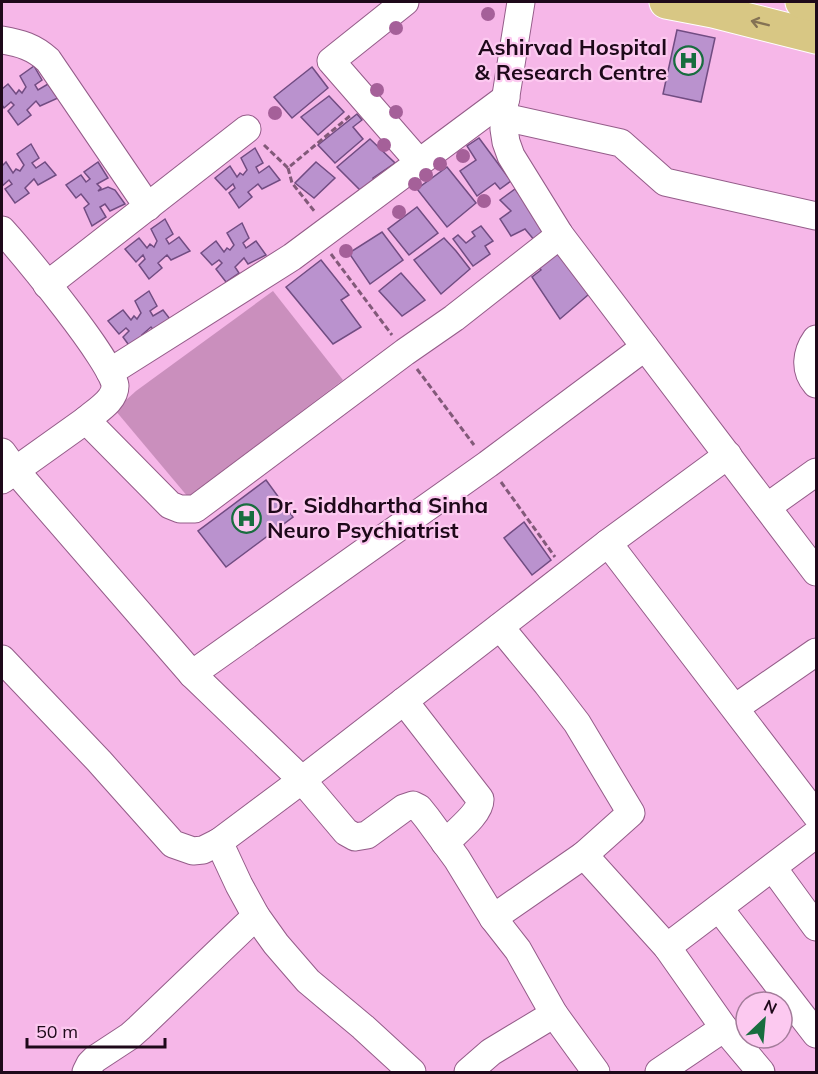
<svg xmlns="http://www.w3.org/2000/svg" width="818" height="1074" font-family="Mulish,sans-serif">
	<rect width="100%" height="100%" fill="#f6b7e8"/>
	<path fill="#ca8fbd" d="M273,291L343,380L188,497L115,410L136,391Z"/>
	<g fill="#ba92ce" stroke="#714c82" stroke-width="1.5">
		<path d="M677,30L715,38L701,102L663,94Z"/>
		<path d="M34,66L42,80L35,85L38,90L48,84L58,98L40,106L36,101L27,110L31,115L18,125L8,111L14,105L11,102L4,108L2,105V89L8,84L16,94L19,90L22,93L26,87L20,76Z"/>
		<path d="M312,67L328,88L292,118L274,97Z"/>
		<path d="M329,96L344,112L318,135L301,117Z"/>
		<path d="M357,114L362,120L353,127L363,139L335,163L318,145Z"/>
		<path d="M479,138L511,181L500,189L495,183L477,196L460,171L476,160L467,146Z"/>
		<path d="M370,139L395,163L373,178L374,182L361,191L337,167Z"/>
		<path d="M31,144L39,158L32,163L36,168L45,162L56,175L38,185L34,179L25,188L29,193L15,203L5,189L12,184L9,180L2,186V166L6,162L13,173L16,169L20,171L24,165L17,154Z"/>
		<path d="M255,148L263,163L256,167L259,173L269,166L280,180L262,189L258,184L248,192L252,197L239,208L229,193L235,188L233,184L226,190L215,178L230,166L237,177L240,173L243,175L247,170L241,158Z"/>
		<path d="M98,162L108,178L97,184L101,188L98,191L108,187L115,190L125,204L110,211L105,204L100,207L106,217L92,226L84,208L89,204L81,194L76,198L66,185L81,175L86,182L90,179L84,172Z"/>
		<path d="M316,162L335,178L314,198L295,183Z"/>
		<path d="M447,167L476,203L447,227L417,189Z"/>
		<path d="M515,189L548,232L535,241L525,229L511,236L500,219L511,211L500,200Z"/>
		<path d="M417,207L438,233L409,255L388,229Z"/>
		<path d="M165,219L173,234L166,239L169,244L179,237L190,251L171,260L167,255L158,263L162,268L149,279L139,265L145,259L143,255L136,262L125,249L139,238L147,248L150,244L154,247L157,241L151,229Z"/>
		<path d="M242,223L249,238L243,243L246,248L256,241L266,255L248,264L244,258L235,267L239,273L226,282L216,269L222,263L219,260L212,265L201,253L216,241L224,252L227,248L230,250L234,245L227,233Z"/>
		<path d="M481,226L493,241L485,246L490,254L473,266L453,239L458,235L466,243L475,236L472,232Z"/>
		<path d="M382,232L403,260L370,284L349,253Z"/>
		<path d="M444,238L456,251L470,269L441,294L414,260Z"/>
		<path d="M559,249L595,289L560,319L532,277L541,270L536,264Z"/>
		<path d="M321,260L349,295L341,300L361,327L333,344L286,287Z"/>
		<path d="M401,273L425,300L402,316L379,291Z"/>
		<path d="M149,291L157,306L150,311L153,316L163,310L173,323L155,332L151,327L142,335L146,341L133,351L123,337L129,331L126,328L119,334L108,321L123,310L131,320L134,316L137,319L141,313L135,301Z"/>
		<path d="M266,480L293,517L226,567L198,531Z"/>
		<path d="M524,522L551,560L532,575L504,538Z"/>
	</g>
	<g fill="none" stroke-linecap="round" stroke-linejoin="round">
		<defs>
			<g id="minor">
				<path d="M405,2L331,61L419,162"/>
				<path d="M521,2L504,108V129L506,142L511,156L560,235L816,572"/>
				<path d="M2,40C20,43 34,47 48,60L148,207"/>
				<path d="M504,117L621,143L665,182L816,216"/>
				<path d="M2,230C21,251 115,364 115,386C115,401 96,411 86,420L170,505L180,509H195L405,352L454,318L560,235"/>
				<path d="M47,285L247,129"/>
				<path d="M816,339C806,353 804,370 816,384"/>
				<path d="M110,372L292,257L506,98"/>
				<path d="M2,452L15,470L192,674L302,780L346,832L355,837L367,835L404,808L413,805L419,808L427,818L457,859L493,918"/>
				<path d="M2,480L86,420"/>
				<path d="M767,507L816,472"/>
				<path d="M608,543L816,815"/>
				<path d="M500,627L547,684L577,723L631,813L584,855L493,918L518,950L554,1014L596,1072"/>
				<path d="M2,659L99,761L173,844L193,851L203,850L219,842L302,780L608,543L728,455"/>
				<path d="M192,674L488,464L645,347"/>
				<path d="M404,701L480,799C481,813 456,832 445,843"/>
				<path d="M735,708L816,652"/>
				<path d="M219,842L239,885L256,916L276,944L308,981L363,1027L412,1072"/>
				<path d="M584,855L667,947L724,1028L761,1072"/>
				<path d="M773,868L816,927"/>
				<path d="M719,908L816,1034"/>
				<path d="M667,947L816,834"/>
				<path d="M86,1072L90,1064L95,1059L130,1036L139,1028L256,916"/>
				<path d="M468,1072L491,1052L554,1014"/>
				<path d="M659,1072L724,1028"/>
			</g>
			<g id="major">
				<path d="M666,2L713,11L816,37"/>
				<path d="M802,2L816,5"/>
			</g>
		</defs>
		<use href="#minor" stroke="#945c89" stroke-width="29"/>
		<use href="#major" stroke="#fff" stroke-width="35"/>
		<g stroke="#825979" stroke-width="3" stroke-dasharray="6 3" stroke-linecap="butt">
			<path d="M264,145L288,168L351,115"/>
			<path d="M288,168L292,183L315,212"/>
			<path d="M331,254L392,335"/>
			<path d="M417,369L474,445"/>
			<path d="M501,482L555,557"/>
		</g>
		<use href="#minor" stroke="#fff" stroke-width="27"/>
		<use href="#major" stroke="#d8c784" stroke-width="33"/>
	</g>
	<g fill="#a56099">
		<circle cx="488" cy="14" r="7"/>
		<circle cx="396" cy="28" r="7"/>
		<circle cx="377" cy="90" r="7"/>
		<circle cx="396" cy="112" r="7"/>
		<circle cx="275" cy="113" r="7"/>
		<circle cx="384" cy="145" r="7"/>
		<circle cx="463" cy="156" r="7"/>
		<circle cx="440" cy="164" r="7"/>
		<circle cx="426" cy="175" r="7"/>
		<circle cx="415" cy="184" r="7"/>
		<circle cx="484" cy="201" r="7"/>
		<circle cx="399" cy="212" r="7"/>
		<circle cx="346" cy="251" r="7"/>
	</g>
	<defs><path id="oneway-shaft" d="M-6 0H5M1.5-3L5.5 0L1.5 3" fill="none" stroke-width="1.6" stroke-linecap="round" stroke-linejoin="round" transform="scale(1.5)"/></defs>
	<use stroke="#847254" href="#oneway-shaft" transform="translate(760 23) rotate(-166)"/>
	<defs>
		<symbol id="hospital-ring" viewBox="-11 -11 22 22"><circle r="9.5" fill="#fcc9f0" stroke="#186d3f" stroke-width="1.5"/><path d="M-5-5h3v3.5h4V-5h3V5h-3V1.5h-4V5h-3Z" fill="#186d3f"/></symbol>
	</defs>
	<g fill-rule="evenodd">
		<use href="#hospital-ring" x="672" y="44" width="33" height="33"/>
		<use href="#hospital-ring" x="230" y="502" width="33" height="33"/>
	</g>
	<g text-anchor="middle" stroke-width="4.5" stroke-linejoin="round" paint-order="stroke">
		<g font-size="22" font-weight="bold" fill="#1e091a" stroke="#fcc9f0" text-anchor="end">
			<text x="667" y="55">Ashirvad Hospital<tspan x="667" dy="25">&amp; Research Centre</tspan></text>
			<text x="267" y="513" text-anchor="start">Dr. Siddhartha Sinha<tspan x="267" dy="25">Neuro Psychiatrist</tspan></text>
		</g>
	</g>
	<rect width="818" height="1074" fill="none" stroke="#1e091a" stroke-width="6"/>
	<g transform="translate(764 1020) rotate(26)"><circle r="28" fill="#fcc9f0" stroke="#a37c9a" stroke-width="1.5"/>
	<path d="M0-4.5L10 22L0 15L-10 22Z" fill="#186d3f"/>
	<text y="-9" font-size="16" font-weight="bold" text-anchor="middle" fill="#1e091a">N</text>
	</g>
	<path d="M27 1038v9h138v-9" fill="none" stroke="#1e091a" stroke-width="3"/>
	<text x="36" y="1038" font-size="18" fill="#1e091a" stroke="#fcc9f0" stroke-width="4.5" paint-order="stroke">50 m</text>
</svg>
